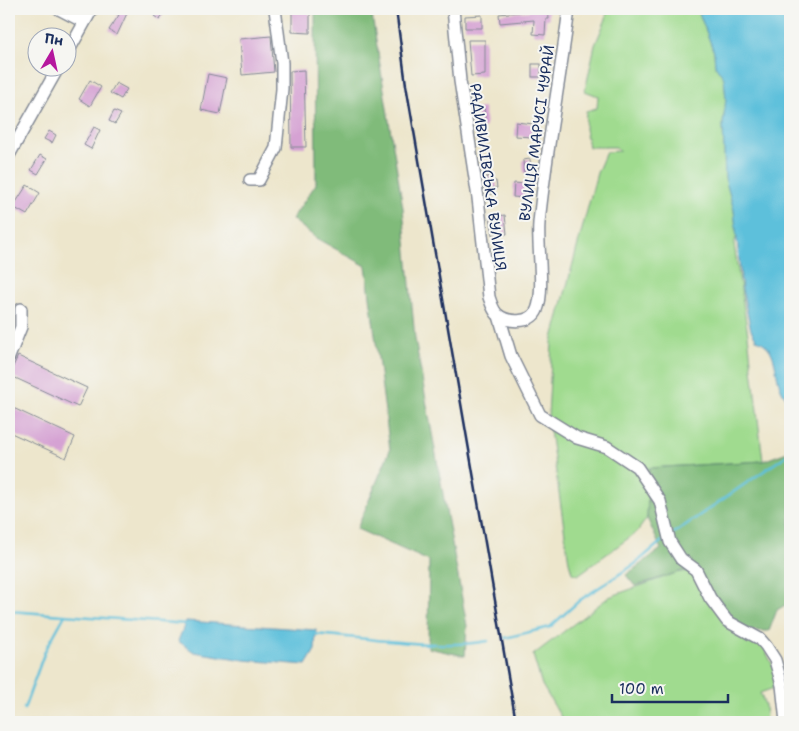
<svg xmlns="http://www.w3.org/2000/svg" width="799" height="731" font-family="'Shantell Sans',sans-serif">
	<rect width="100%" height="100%" fill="#f6f6f2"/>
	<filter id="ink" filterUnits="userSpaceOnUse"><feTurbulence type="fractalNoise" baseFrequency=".02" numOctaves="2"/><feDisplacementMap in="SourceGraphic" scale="10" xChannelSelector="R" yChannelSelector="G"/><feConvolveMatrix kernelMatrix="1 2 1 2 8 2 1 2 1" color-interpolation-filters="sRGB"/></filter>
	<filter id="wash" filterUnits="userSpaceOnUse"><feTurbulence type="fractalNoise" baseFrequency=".0096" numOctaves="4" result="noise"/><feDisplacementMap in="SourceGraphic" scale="20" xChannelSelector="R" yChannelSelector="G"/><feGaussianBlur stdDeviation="1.12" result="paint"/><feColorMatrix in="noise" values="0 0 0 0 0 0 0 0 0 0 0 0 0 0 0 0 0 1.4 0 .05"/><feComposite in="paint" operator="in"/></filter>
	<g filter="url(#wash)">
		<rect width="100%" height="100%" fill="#ede6cc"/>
		<g fill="#a0db8f" stroke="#5e8576">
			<path d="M607,9H700L698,10L714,52L715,65L724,78L726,99L723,124L725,178L734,210L737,235L734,244L748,335L763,461L649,468L647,518L637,532L578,575L572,573L569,562L548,417L552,342L597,173L606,152L620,151L616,147H589L585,129L586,111L597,108L598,96L585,91L595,45L606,19Z"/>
			<path d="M696,570L760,639L782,685L760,693L765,705L766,722H564L542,685L533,655L609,597L676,573Z"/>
		</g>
		<g fill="#80bb7a" stroke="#4e756c">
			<path d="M315,9H371L403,208L415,339L467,626L465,656L428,648L429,561L357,529L390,450L366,266L316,238L292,219L316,184Z"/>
			<path d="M790,451V602L777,610L769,631C763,631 756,631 750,630C724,623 708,588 695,567L635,586L626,575L661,549L647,518L649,468L763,461Z"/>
		</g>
		<g fill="#5dc0db" stroke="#3c789c">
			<path d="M700,9H790V402C769,383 784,350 757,340L751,330L742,289L734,210L725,178L723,124L726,99L724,78L715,65L714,52L698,10Z"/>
			<path d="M186,621L316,630L315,650L306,665L244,660L194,652L178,641Z"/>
		</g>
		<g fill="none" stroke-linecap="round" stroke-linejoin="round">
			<g stroke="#5dc0db" stroke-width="2.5">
				<path d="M674,533L790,453"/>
				<path d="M9,611L187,624"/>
				<path d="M314,634C368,638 436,650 488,641"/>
				<path d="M505,638L550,627L580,600L635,564L662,541"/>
				<path d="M24,709L45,651L65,615"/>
			</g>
		</g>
		<g id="blocks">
			<g fill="#d5a2d3">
				<path d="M107,9H129L117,35L109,30L119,15Z"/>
				<path d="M158,9H165L160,20L154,16Z"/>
				<path d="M292,9H310V33L292,32Z"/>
				<path d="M548,9L549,19H546L545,35L533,34L534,20L500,23L499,14Z"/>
				<path d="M482,15V28H465V16Z"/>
				<path d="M271,36L274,72L242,75L239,39Z"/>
				<path d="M468,40H485V75L471,76Z"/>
				<rect x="532" y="64" width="9" height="13"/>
				<path d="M304,70L306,147H291L290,71Z"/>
				<path d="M208,74L227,78L220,114L201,110Z"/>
				<path d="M90,80L101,87L90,106L79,99Z"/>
				<path d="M116,83L127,89L121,99L110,93Z"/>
				<path d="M484,108L486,127L479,128L476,109Z"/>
				<path d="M114,111L121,114L115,124L109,121Z"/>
				<path d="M516,122L534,124L533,137L515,136Z"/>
				<path d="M94,127L100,130L91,149L84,145Z"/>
				<path d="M49,131L56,135L52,143L44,139Z"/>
				<path d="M40,155L47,159L38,174L31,170Z"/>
				<path d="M530,159L531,173H524L523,160Z"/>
				<path d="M492,176V181H496L497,188H492V194H489L486,177Z"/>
				<path d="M514,183L526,184L525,198L513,197Z"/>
				<path d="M27,185L40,193L27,215L13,207Z"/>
				<path d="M505,215L507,234L493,235L490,217Z"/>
				<path d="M18,356L87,388L78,407L9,375Z"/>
				<path d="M9,406L75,437L66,458L9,432Z"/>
			</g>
		</g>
	</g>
	<g filter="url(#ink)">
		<use href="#blocks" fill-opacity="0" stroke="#848a95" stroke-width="1"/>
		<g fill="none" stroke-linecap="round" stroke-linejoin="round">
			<defs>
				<g id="minor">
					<path d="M59,9L84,22"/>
					<path d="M453,9L460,81L478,198L489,297C491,303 493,310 497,314C507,323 531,324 537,310C545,290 537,246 539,223C546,151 560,80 569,9"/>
					<path d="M68,52L92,9"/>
					<path d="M9,155L58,68"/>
					<path d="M250,180H259L276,148L282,89V63L275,9"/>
					<path d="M499,316L511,356L540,415L577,438L607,447L637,467L660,501L670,542L681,559L696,570L710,598L727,621L760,639L766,646L775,660L782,685L786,722"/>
					<path d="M9,357L21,327V309"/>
				</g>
			</defs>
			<use href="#minor" stroke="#848a95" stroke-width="14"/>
			<use href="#minor" stroke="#fff" stroke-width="11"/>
			<path stroke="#1b2f5e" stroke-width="2.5" d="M396,9L406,85L516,722"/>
		</g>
	</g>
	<g text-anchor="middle" stroke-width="4" stroke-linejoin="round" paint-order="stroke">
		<g font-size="15" fill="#1b2f5e" stroke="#f6f6f2">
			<text transform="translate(537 133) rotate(-82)" y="5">ВУЛИЦЯ МАРУСІ ЧУРАЙ</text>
			<text transform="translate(488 177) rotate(82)" y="5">РАДИВИЛІВСЬКА ВУЛИЦЯ</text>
		</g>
	</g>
	<rect width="799" height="731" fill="none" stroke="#f6f6f2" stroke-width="30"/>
	<g transform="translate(52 52) rotate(9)"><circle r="24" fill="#f6f6f2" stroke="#9ea6b7"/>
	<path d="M0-4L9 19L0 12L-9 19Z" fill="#b5179e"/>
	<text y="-8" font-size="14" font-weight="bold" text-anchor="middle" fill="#1b2f5e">Пн</text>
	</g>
	<path d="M612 694v8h116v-8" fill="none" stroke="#1b2f5e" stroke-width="2.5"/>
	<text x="619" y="694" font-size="15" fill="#1b2f5e" stroke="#f6f6f2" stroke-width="4" paint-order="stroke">100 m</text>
</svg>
